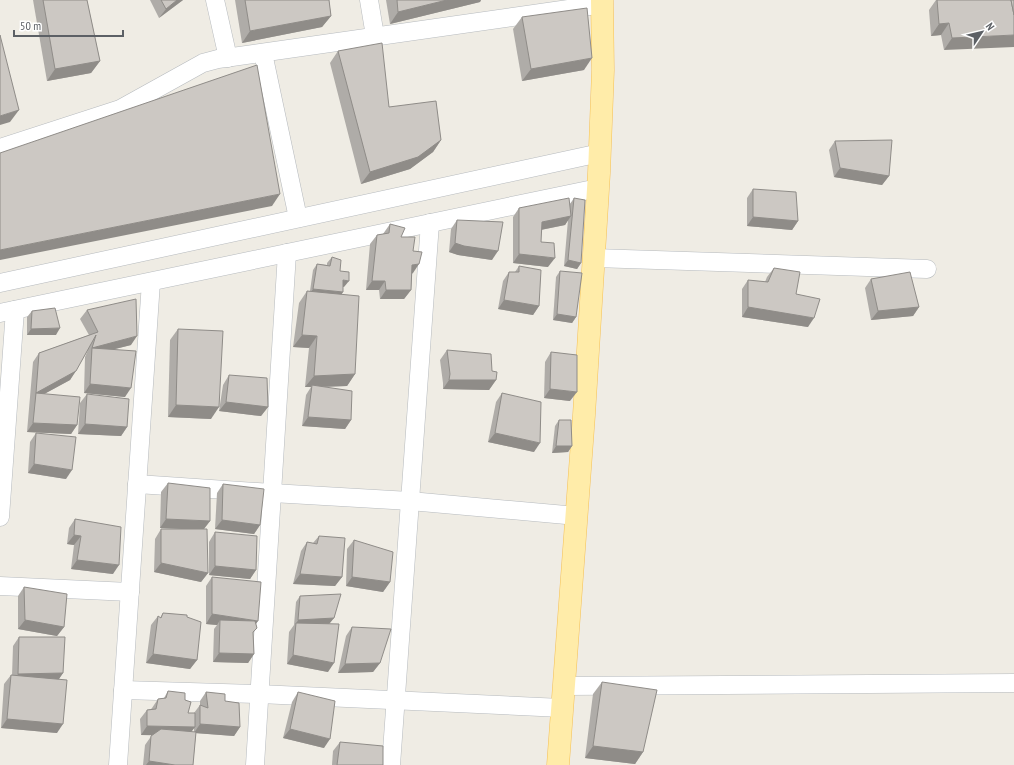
<svg xmlns="http://www.w3.org/2000/svg" width="1014" height="765" font-family="'PT Sans Narrow',sans-serif">
	<rect width="100%" height="100%" fill="#efece4"/>
	<g fill="none" stroke-linecap="round" stroke-linejoin="round">
		<defs>
			<g id="minor">
				<path d="M215,0L228,58"/>
				<path d="M369,0L375,36"/>
				<path d="M263,53L298,218"/>
				<path d="M0,148L120,109L203,63L218,59L603,4"/>
				<path d="M594,258L927,269"/>
				<path d="M0,283L600,153"/>
				<path d="M0,313L598,188"/>
				<path d="M137,484L272,493L410,501L577,516"/>
				<path d="M0,517L15,310"/>
				<path d="M0,586L130,592"/>
				<path d="M564,686L1014,683"/>
				<path d="M123,690L259,694L562,708"/>
				<path d="M118,765L151,282"/>
				<path d="M255,765L287,253"/>
				<path d="M391,765L430,223"/>
			</g>
			<path id="major" d="M558,765L584,415L599,173L603,70L602,0"/>
		</defs>
		<use href="#minor" stroke="#b6babe" stroke-width="19"/>
		<use href="#major" stroke="#f5c056" stroke-width="23"/>
		<use href="#minor" stroke="#fff" stroke-width="18"/>
		<use href="#major" stroke="#ffeca9" stroke-width="22"/>
	</g>
	<g fill="#afaca8" fill-rule="evenodd">
		<path d="M33,0H87L100,61L91,73L47,81Z"/>
		<path d="M150,0H183L159,18Z"/>
		<path d="M235,0H329L331,16L322,27L242,43Z"/>
		<path d="M386,0H481L480,2L390,24Z"/>
		<path d="M936,0H1014L944,50L941,35L931,36L929,10Z"/>
		<path d="M522,17L584,70L522,81L513,29Z"/>
		<path d="M338,51L389,107L441,140L433,152L410,169L361,184L330,63Z"/>
		<path d="M835,141L889,176L882,185L834,177L829,150Z"/>
		<path d="M753,189L798,221L792,230L747,226V198Z"/>
		<path d="M574,198L581,263L577,269L564,266L568,220L565,225L541,230V242L548,267L513,263V217L519,208L570,204Z"/>
		<path d="M457,220L492,260L458,255L449,252L451,229Z"/>
		<path d="M390,224L413,251V273L412,274L411,290L404,299H380L379,290H366L370,244L377,235L383,234Z"/>
		<path d="M332,257L340,271L344,287L343,286L342,294L355,374L347,386L324,387L351,420L345,429L302,426L306,395L311,387H305L309,348L293,347L299,303L307,291H310L313,270L317,264L327,265V263Z"/>
		<path d="M519,266L539,306L533,315L498,309L503,281L509,272H515Z"/>
		<path d="M774,268L796,294L808,327L742,317V289L748,280L765,282L767,277Z"/>
		<path d="M560,271L576,317L572,323L553,320L556,277Z"/>
		<path d="M871,279L919,307L913,316L871,320L865,288Z"/>
		<path d="M87,310L131,345L115,349L125,397L84,393L85,357L88,350L70,380L44,394L77,425L71,434L27,432L33,362L39,353L89,335L80,319Z"/>
		<path d="M32,311L56,335H27V317Z"/>
		<path d="M178,329L211,419L168,417L170,340Z"/>
		<path d="M447,350L492,371L496,380L489,390L443,389V383L440,360Z"/>
		<path d="M551,352L570,401L544,398L545,362Z"/>
		<path d="M229,375L268,407L261,416L219,411L223,385Z"/>
		<path d="M502,393L534,452L488,442L496,402Z"/>
		<path d="M87,394L127,427L121,436L78,434L80,403Z"/>
		<path d="M559,420L572,446L568,452L552,453L555,426Z"/>
		<path d="M36,433L66,479L28,473L30,442Z"/>
		<path d="M168,483L210,521L204,529L208,573L201,582L154,572L155,539L161,529H189L160,528L161,492Z"/>
		<path d="M223,484L260,525L254,534L215,529L217,493Z"/>
		<path d="M75,519L113,574L71,569L74,545L67,544L69,528Z"/>
		<path d="M215,532L256,570L250,579L209,575V542Z"/>
		<path d="M319,536L342,577L335,586L293,584L301,551L307,542L313,543Z"/>
		<path d="M354,540L390,582L383,592L346,586L347,549Z"/>
		<path d="M212,577L256,624L257,628L253,633L254,654L248,663L213,662L214,629L217,625L206,624V586Z"/>
		<path d="M24,587L64,627L57,636L18,629V596Z"/>
		<path d="M300,596L334,618L329,624L328,672L287,664L289,632L294,625L296,602Z"/>
		<path d="M163,613L187,617L197,660L190,669L146,663L151,625L158,616L160,618Z"/>
		<path d="M352,627L380,663L373,672L338,673L346,636Z"/>
		<path d="M19,637L63,673L58,680L57,733L1,728L4,684L11,675L12,676L13,646Z"/>
		<path d="M602,682L643,752L635,764L585,758L593,694Z"/>
		<path d="M168,691L185,700L188,713H194L200,705V706V701L206,692L225,701L240,727L234,736L196,733L193,765H143L145,745L152,735H141L140,719L147,710L151,709L152,708L158,699L164,698ZM194,728V732H191Z"/>
		<path d="M298,692L324,748L283,738L292,702Z"/>
		<path d="M340,742L383,765H332L333,751Z"/>
	</g>
	<g fill="#8f8c88">
		<path d="M177,0H183L159,18L166,9Z"/>
		<path d="M447,0H481L480,2L390,24L398,12Z"/>
		<path d="M331,16L322,27L242,43L250,31Z"/>
		<path d="M949,23L941,35L931,36L939,24Z"/>
		<path d="M1014,35V47L944,50L952,38Z"/>
		<path d="M592,58L584,70L522,81L531,69Z"/>
		<path d="M100,61L91,73L47,81L55,69Z"/>
		<path d="M19,110L10,122L0,125V116Z"/>
		<path d="M441,140L433,152L410,169L361,184L370,172Z"/>
		<path d="M840,168L889,176L882,185L834,177Z"/>
		<path d="M280,194L272,206L0,260V250Z"/>
		<path d="M571,216L565,225L535,231L542,222Z"/>
		<path d="M753,217L798,221L792,230L747,226Z"/>
		<path d="M455,243L498,251L492,260L458,255L449,252Z"/>
		<path d="M519,254L555,258L548,267L513,263Z"/>
		<path d="M568,260L581,263L577,269L564,266Z"/>
		<path d="M419,264L413,273L406,274L412,265Z"/>
		<path d="M343,280L349,281L344,287L339,286Z"/>
		<path d="M372,281H385L379,290H366Z"/>
		<path d="M313,289L343,292L339,298L309,295Z"/>
		<path d="M386,290H411L404,299H380Z"/>
		<path d="M504,300L539,306L533,315L498,309Z"/>
		<path d="M748,307L814,318L808,327L742,317Z"/>
		<path d="M919,307L913,316L871,320L878,311Z"/>
		<path d="M557,314L576,317L572,323L553,320Z"/>
		<path d="M60,328L56,335H27L31,329Z"/>
		<path d="M302,335L317,336L309,348L293,347Z"/>
		<path d="M137,336L131,345L91,355L92,348L85,357L92,348Z"/>
		<path d="M76,371L70,380L35,399L36,393Z"/>
		<path d="M355,374L347,386L312,387V385L311,387H305L314,376Z"/>
		<path d="M449,380H496L489,390L443,389Z"/>
		<path d="M90,384L131,388L125,397L84,393Z"/>
		<path d="M550,389L577,392L570,401L544,398Z"/>
		<path d="M226,402L268,407L261,416L219,411Z"/>
		<path d="M176,405L219,407L211,419L168,417Z"/>
		<path d="M308,417L351,420L345,429L302,426Z"/>
		<path d="M33,423L77,425L71,434L27,432Z"/>
		<path d="M85,424L127,427L121,436L78,434Z"/>
		<path d="M495,433L540,443L534,452L488,442Z"/>
		<path d="M556,446H572L568,452L552,453Z"/>
		<path d="M34,464L72,470L66,479L28,473Z"/>
		<path d="M166,519L210,521L203,530L160,528Z"/>
		<path d="M222,520L260,525L254,534L215,529Z"/>
		<path d="M74,535L81,536L74,545L67,544Z"/>
		<path d="M77,560L119,565L113,574L71,569Z"/>
		<path d="M161,563L208,573L201,582L154,572Z"/>
		<path d="M215,566L256,570L250,579L209,575Z"/>
		<path d="M300,574L342,577L335,586L293,584Z"/>
		<path d="M352,577L390,582L383,592L346,586Z"/>
		<path d="M212,614L258,621L252,630L220,620L217,625L206,624Z"/>
		<path d="M334,618L329,624H296L298,620Z"/>
		<path d="M25,620L64,627L57,636L18,629Z"/>
		<path d="M219,653L254,654L248,663L213,662Z"/>
		<path d="M153,654L197,660L190,669L146,663Z"/>
		<path d="M293,655L334,663L328,672L287,664Z"/>
		<path d="M380,663L373,672L338,673L345,664Z"/>
		<path d="M63,673L57,682L12,683L18,674Z"/>
		<path d="M7,719L63,724L57,733L1,728Z"/>
		<path d="M200,724L240,727L234,736L194,733Z"/>
		<path d="M147,726L195,727L188,736L141,735Z"/>
		<path d="M290,729L330,739L324,748L283,738Z"/>
		<path d="M593,746L643,752L635,764L585,758Z"/>
		<path d="M149,761L175,765H146Z"/>
	</g>
	<g fill="#ccc8c3" stroke="#8f8c88">
		<path d="M43,0H87L100,61L55,69Z"/>
		<path d="M161,0H177L166,9Z"/>
		<path d="M245,0H329L331,16L250,31Z"/>
		<path d="M397,0H447L398,12Z"/>
		<path d="M937,0H1011L1014,15V35L952,38L949,23L939,24Z"/>
		<path d="M1011,0H1014V15Z"/>
		<path d="M587,8L592,58L531,69L522,17Z"/>
		<path d="M0,35L19,110L0,116Z"/>
		<path d="M382,43L389,107L436,101L441,140L418,157L370,172L338,51Z"/>
		<path d="M257,65L280,194L0,250V153Z"/>
		<path d="M892,140L889,176L840,168L835,141Z"/>
		<path d="M753,189L796,192L798,221L753,217Z"/>
		<path d="M569,198L571,216L542,222L541,242L554,243L555,258L519,254V208Z"/>
		<path d="M574,198L585,200L581,263L568,260Z"/>
		<path d="M457,220L503,222L498,251L464,246L455,243Z"/>
		<path d="M390,224L405,228L401,237H415L413,251L422,252L419,264L412,265L411,290H386L385,281H372L377,235L389,233Z"/>
		<path d="M332,257L341,260L340,271L349,272V281L343,280V292L313,289L317,264L330,266Z"/>
		<path d="M519,266L541,270L539,306L504,300L509,272H519Z"/>
		<path d="M774,268L800,272L796,294L820,299L814,318L748,307V280L768,282Z"/>
		<path d="M560,271L582,273L576,317L557,314Z"/>
		<path d="M910,272L919,307L878,311L871,279Z"/>
		<path d="M307,291L359,296L355,374L314,376L317,336L302,335Z"/>
		<path d="M136,299L137,336L92,348L96,335L76,371L36,393L39,353L98,332L87,310Z"/>
		<path d="M55,308L60,328L31,329L32,311Z"/>
		<path d="M178,329L223,331L219,407L176,405Z"/>
		<path d="M92,348L136,351L131,388L90,384Z"/>
		<path d="M447,350L491,354L492,371L497,372L496,380H449L450,374Z"/>
		<path d="M551,352L577,355V392L550,389Z"/>
		<path d="M229,375L267,378L268,407L226,402Z"/>
		<path d="M312,385L352,391L351,420L308,417Z"/>
		<path d="M36,393L80,397L77,425L33,423Z"/>
		<path d="M502,393L541,402L540,443L495,433Z"/>
		<path d="M87,394L129,399L127,427L85,424Z"/>
		<path d="M559,420H571L572,446H556Z"/>
		<path d="M36,433L76,437L72,470L34,464Z"/>
		<path d="M168,483L210,488V521L166,519Z"/>
		<path d="M223,484L264,489L260,525L222,520Z"/>
		<path d="M75,519L121,527L119,565L77,560L81,536L74,535Z"/>
		<path d="M161,529H207L208,573L161,563Z"/>
		<path d="M215,532L257,536L256,570L215,566Z"/>
		<path d="M319,536L345,538L342,577L300,574L307,542L317,544Z"/>
		<path d="M354,540L393,552L390,582L352,577Z"/>
		<path d="M212,577L261,582L258,621L212,614Z"/>
		<path d="M24,587L67,594L64,627L25,620Z"/>
		<path d="M341,594L334,618L298,620L300,596Z"/>
		<path d="M163,613L187,615V617L201,622L197,660L153,654L158,616L161,618Z"/>
		<path d="M220,620L255,621L257,628L253,632L254,654L219,653Z"/>
		<path d="M296,623L339,624L334,663L293,655Z"/>
		<path d="M352,627L391,629L380,663L345,664Z"/>
		<path d="M19,637H65L63,673L18,674Z"/>
		<path d="M11,675L67,680L63,724L7,719Z"/>
		<path d="M602,682L657,690L643,752L593,746Z"/>
		<path d="M168,691L185,693V700L191,702L188,713H195V727L147,726V710L156,709L158,699L166,698Z"/>
		<path d="M206,692L225,694V701L239,703L240,727L200,724V705L208,708Z"/>
		<path d="M298,692L335,701L330,739L290,729Z"/>
		<path d="M161,729L196,732L193,765H175L149,761L151,736Z"/>
		<path d="M340,742L383,746V765H337Z"/>
	</g>
	<g transform="translate(982 32) rotate(55)" stroke="#ffffff" stroke-width="3" paint-order="stroke">
	<path d="M0-3L7 15L0 10L-7 15Z" fill="#5c6065"/>
	<text y="-6" font-size="11" font-weight="bold" text-anchor="middle" fill="#5c6065">N</text>
	</g>
	<path d="M14 30v6h109v-6" fill="none" stroke="#5c6065" stroke-width="2"/>
	<text x="20" y="30" font-size="12" fill="#5c6065" stroke="#ffffff" stroke-width="3" paint-order="stroke">50 m</text>
</svg>
